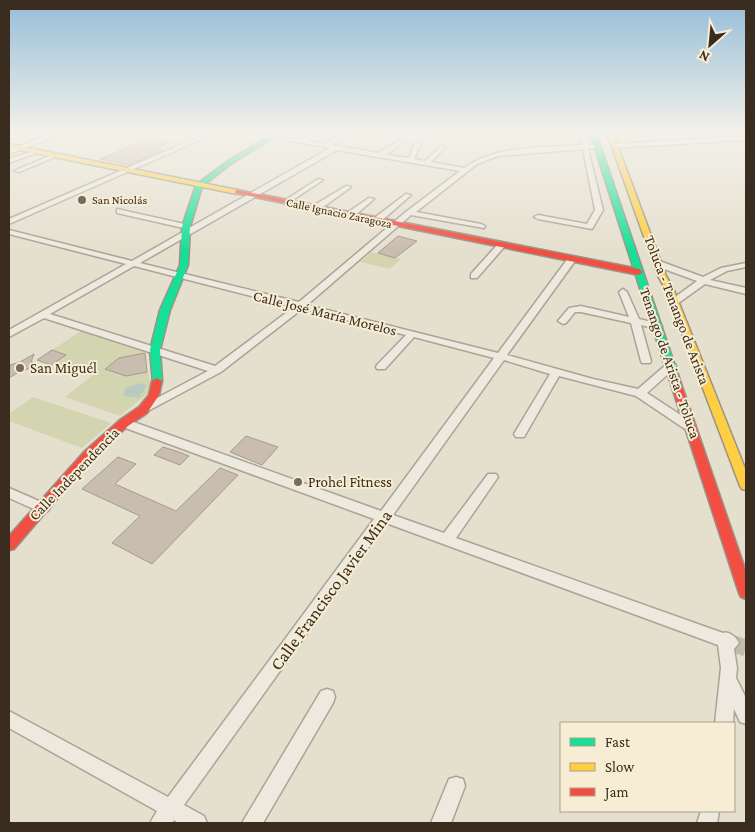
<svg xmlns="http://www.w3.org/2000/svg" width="755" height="832" font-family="'Crimson Pro',serif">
	<rect width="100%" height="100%" fill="#e5dfce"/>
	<g fill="#d3d5b0">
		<path d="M372,252L401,259L390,269L360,262Z"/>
		<path d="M81,331L145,352L119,358L105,368L126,376L148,371L152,390L120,416L65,397L92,376L55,363L52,350Z"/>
		<path d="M33,397L111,423L82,448L9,421V414Z"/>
	</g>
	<path fill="#b9cbc0" d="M140,383L147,385L139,398L124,396L125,388Z"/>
	<g fill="#c9bdaf" stroke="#a59a8d">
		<path d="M151,138L170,142L155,149L162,150L129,165L100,159Z"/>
		<path d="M398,236L417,241L395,258L378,253Z"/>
		<path d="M52,350L66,355L51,365L37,360Z"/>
		<path d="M145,353L147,372L126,376L105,369L119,358Z"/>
		<path d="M34,354L31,362H33L28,369L19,372L9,378L10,365L20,362Z"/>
		<path d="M246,436L278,447L262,465L230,452Z"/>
		<path d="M163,447L179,452L189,456L180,465L154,455Z"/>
		<path d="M118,457L136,464L115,484L176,511L220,468L238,475L152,564L112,543L140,516L82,489Z"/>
	</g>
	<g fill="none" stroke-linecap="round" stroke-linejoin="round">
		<path stroke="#c3bbab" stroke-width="17" stroke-dasharray="17 9" stroke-linecap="butt" d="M731,643L746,648"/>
		<defs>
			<g id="street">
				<path d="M15,133H24L9,139V135Z"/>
				<path d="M55,133H64L9,154V150Z"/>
				<path d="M208,133H216L9,224V219Z"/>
				<path d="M249,133C266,133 281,138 297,139C305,139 311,133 320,133L306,141L325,144L344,133L346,136L331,145L379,153L400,140L403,142L402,143L386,155L409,158L415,143L418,141L421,143L414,159L425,161L442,145L445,147L431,162L464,168C495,145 544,148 582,145L579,133H585L588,145H600V147L588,149L603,210L592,229L538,219L534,217L538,215L587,224L595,210L583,149L498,156L477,164L416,212L481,224L485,226L484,228L411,215L307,305L498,353L569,257H575V261L507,355L593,379L638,389L667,364H675L676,366L675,368L647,393L693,423L695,426L693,429H685L636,396L559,376L524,437H516L514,434L550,374L504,360L393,515L444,533L488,474H496L498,477L496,480L456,538L723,633C729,631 736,637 739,643L734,649L737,668L736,678L746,698V724L740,722L734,709L733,723H715L721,668L718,645L386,523L184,805L204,816L207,823H178L174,820L172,823H150L157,811L9,728V711L168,797L374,519L120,426L118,423L120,420H128L381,511L494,358L414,337L385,369H377L376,367L377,365L406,335L302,309L221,372L144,413L140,411L138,409L140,407L208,371L44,318L9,337V330L126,264L9,234V230L132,261L188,229L117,213V209L189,225V228L330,148ZM337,150L460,171L407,211L299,302L140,263ZM134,266L294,307L215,366L50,314Z"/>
				<path d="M746,136V140L615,148L612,146L615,144Z"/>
				<path d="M33,151L38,152L9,163V159Z"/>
				<path d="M52,155L57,156L19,172L14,171Z"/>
				<path d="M318,179L323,180L288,203H284V201Z"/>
				<path d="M346,186L351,187L319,210H313V206Z"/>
				<path d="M406,194L411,195L379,223H373V219Z"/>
				<path d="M369,198L374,199L353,217H347V213Z"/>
				<path d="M498,244L505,246L477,278H471V274Z"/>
				<path d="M656,262H662L703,277L721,268L746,263V267L727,271L710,280L746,288V294L705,284L677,304H671V300L697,281L656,266Z"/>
				<path d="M623,289L627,292L639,319L660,324L662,326L657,329L641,325L651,361L650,363H642L641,361L631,323L581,312H575L566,323L563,324L558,321L569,308L581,306L629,317L619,292Z"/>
				<path d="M9,488L48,505L50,508L48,511L43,513L9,498Z"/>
				<path d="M327,689L333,691L335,697L333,703L263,823H242L321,691Z"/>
				<path d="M456,777L463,779L465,786L451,823H431L449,779Z"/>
				<path d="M701,811H719L717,823H697Z"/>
			</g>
			<g id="fast">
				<path d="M275,133H282L232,163L202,186L190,227L188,265L170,310L160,350L162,381L161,383H153L150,350L160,310L180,265L182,227L196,185L228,161Z"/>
				<path d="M590,133H596L678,375L677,377L673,378L668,375Z"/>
			</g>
			<g id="slow">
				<path d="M607,133H613L666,276L673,288L746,471V490L742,489L740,486L665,288L658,276Z"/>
				<path d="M9,144L237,190L240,192L237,194L9,148Z"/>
			</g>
			<g id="jam">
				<path d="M237,190L639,269L643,272L639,275L235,193V191Z"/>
				<path d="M673,372L678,375L746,572V599L741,597L739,593L668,375Z"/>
				<path d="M157,378L162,381L159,395L147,413L128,426L93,457L14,549L9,550V536L85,451L120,420L139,407L149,395L152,381Z"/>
			</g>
		</defs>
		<use href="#street" stroke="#aaa497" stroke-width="3"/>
		<use href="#fast" stroke="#9a9386" stroke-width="3"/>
		<use href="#slow" stroke="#9a9386" stroke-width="3"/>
		<use href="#jam" stroke="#9a9386" stroke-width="3"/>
		<use href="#street" fill="#ede9df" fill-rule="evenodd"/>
		<use href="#fast" fill="#16e098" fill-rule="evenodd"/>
		<use href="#slow" fill="#ffcf43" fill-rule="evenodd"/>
		<use href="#jam" fill="#f24e42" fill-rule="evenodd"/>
	</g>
	<linearGradient id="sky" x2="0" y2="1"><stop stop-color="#95bdd8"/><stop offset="0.53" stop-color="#f3f1e9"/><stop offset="1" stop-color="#f3f1e9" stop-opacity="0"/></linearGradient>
	<rect width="755" height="250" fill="url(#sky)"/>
	<g fill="#766b5c" stroke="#f6edd4" stroke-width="2">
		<circle cx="82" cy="200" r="5"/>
		<circle cx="20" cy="368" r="5"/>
		<circle cx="298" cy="482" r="5"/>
	</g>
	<g text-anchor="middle" stroke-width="4" stroke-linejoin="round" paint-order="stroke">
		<g font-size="12" fill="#3a2c1e" stroke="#f6edd4" text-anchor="start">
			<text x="92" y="204">San Nicolás</text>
		</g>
		<g font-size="12" fill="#3a2c1e" stroke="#f6edd4">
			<text transform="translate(339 213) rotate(12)" y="4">Calle Ignacio Zaragoza</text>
		</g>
		<g font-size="15" fill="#3a2c1e" stroke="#f6edd4">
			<text transform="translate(677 310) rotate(69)" y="5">Toluca - Tenango de Arista</text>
			<text transform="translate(325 313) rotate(14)" y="5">Calle José María Morelos</text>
			<text transform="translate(670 363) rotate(71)" y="5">Tenango de Arista - Toluca</text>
			<text transform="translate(74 474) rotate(-46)" y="5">Calle Independencia</text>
		</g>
		<g font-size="15" fill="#3a2c1e" stroke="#f6edd4" text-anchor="start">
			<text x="30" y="373">San Miguél</text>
			<text x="308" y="487">Prohel Fitness</text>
		</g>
		<g font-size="18" fill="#3a2c1e" stroke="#f6edd4">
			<text transform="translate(331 590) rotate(-54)" y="6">Calle Francisco Javier Mina</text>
		</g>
	</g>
	<rect width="755" height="832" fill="none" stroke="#3a2c1e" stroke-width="20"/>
	<rect x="560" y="722" width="175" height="90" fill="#f6edd4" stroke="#aba08b"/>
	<rect x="570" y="738" width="25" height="8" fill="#16e098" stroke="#aba08b"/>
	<text x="605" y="747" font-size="15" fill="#3a2c1e">Fast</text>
	<rect x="570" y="763" width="25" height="8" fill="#ffcf43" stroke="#aba08b"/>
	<text x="605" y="772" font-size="15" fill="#3a2c1e">Slow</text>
	<rect x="570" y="788" width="25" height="8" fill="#f24e42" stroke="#aba08b"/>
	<text x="605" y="797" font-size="15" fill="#3a2c1e">Jam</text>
	<g transform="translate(710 45) rotate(207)" stroke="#f6edd4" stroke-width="4" paint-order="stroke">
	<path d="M0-4L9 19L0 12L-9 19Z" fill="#3a2c1e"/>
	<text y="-8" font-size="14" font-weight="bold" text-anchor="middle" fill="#3a2c1e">N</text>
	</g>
</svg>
